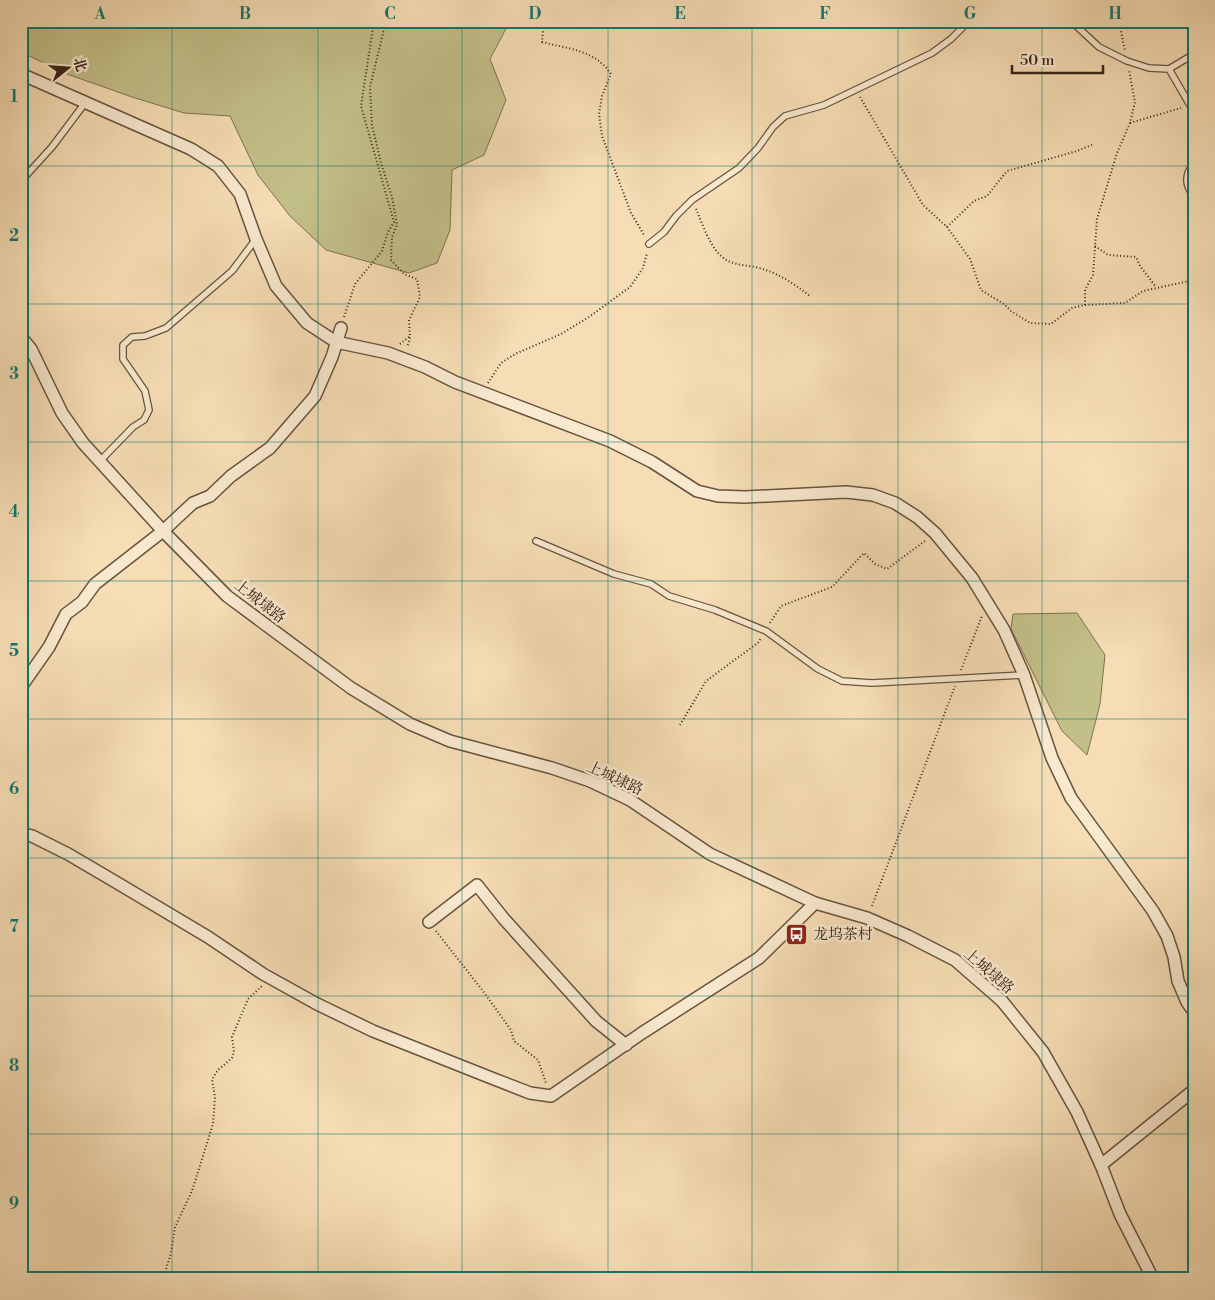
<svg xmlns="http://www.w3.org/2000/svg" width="1215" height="1300" font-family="'Libre Bodoni','Noto Serif SC',serif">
	<rect width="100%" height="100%" fill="#f6ddb5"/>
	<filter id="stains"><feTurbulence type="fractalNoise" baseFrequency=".004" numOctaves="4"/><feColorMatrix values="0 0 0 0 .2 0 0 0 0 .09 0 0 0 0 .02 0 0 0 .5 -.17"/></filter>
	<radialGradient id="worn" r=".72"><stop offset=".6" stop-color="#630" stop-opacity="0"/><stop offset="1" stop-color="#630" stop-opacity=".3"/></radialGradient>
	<g fill="#c3bf89" stroke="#7d7250">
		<path d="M21,21H510L490,59L506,100L484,155L452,170L450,230L437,263L409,273L326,250L290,216L258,175L230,116L184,113L132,97L67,74L21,52Z"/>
		<path d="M1077,613L1105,655L1100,704L1087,755L1062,731L1011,629L1013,614Z"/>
	</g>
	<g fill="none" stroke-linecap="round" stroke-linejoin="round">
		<defs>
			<g id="service">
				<path d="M1071,21L1099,47L1127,61L1149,68L1169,69L1194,54"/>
				<path d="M1169,69L1194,112"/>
				<path d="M1194,163C1184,175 1185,185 1194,197"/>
				<path d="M21,181L52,147L85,103"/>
				<path d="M649,244L664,232L676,216L692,200L739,168L758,148L773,127L785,116L824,105L932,53L951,39L969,21"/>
				<path d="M100,461L133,427L144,420L149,410L145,391L123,359V345L132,337L145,336L166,328L232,271L256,239"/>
				<path d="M536,541L614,574L651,584L669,596L715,610L766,631L818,669L842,681L872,683L1024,675"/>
			</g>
			<g id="minor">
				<path d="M21,74L191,149L218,166L240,194L256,239L276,286L307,323L336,342L388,353L425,367L455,382L610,441L652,462L697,491L718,496L745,497L846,492L873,495L895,503L917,517L935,533L972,578L1004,630L1024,675L1052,758L1071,798L1153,911L1167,936L1174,957L1178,981L1187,1002L1194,1012"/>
				<path d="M21,337L31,349L62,413L83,443L163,531L227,596L351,688L410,724L450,741L552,768L590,781L630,800L710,854L815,903L867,918L908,936L955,960L1002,1001L1043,1052L1077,1112L1101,1165L1120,1214L1153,1279"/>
				<path d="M21,687L49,647L66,614L82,602L95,584L163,531L193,503L210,496L231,476L270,448L315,396L332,357L341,328"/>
				<path d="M21,833L32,836L68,854L114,881L208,937L263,974L317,1004L373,1031L494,1079L530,1093L551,1096L642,1033L759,958L815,903"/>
				<path d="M429,922L477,885L504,919L596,1021L626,1045"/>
				<path d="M1101,1165L1194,1090"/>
			</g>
		</defs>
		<use href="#service" stroke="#67533e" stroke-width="8"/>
		<use href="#minor" stroke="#67533e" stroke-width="14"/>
		<g stroke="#372517" stroke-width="2" stroke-dasharray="1 2.5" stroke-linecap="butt">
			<path d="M386,21L370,87L372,125L381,163L392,197L397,225L392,237L391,260L404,274L417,279L420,297L409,320L410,339L407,347"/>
			<path d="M544,21L542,42C569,49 595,50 611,74L602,96L599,114L602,136L631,213L644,235"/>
			<path d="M1119,21L1125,51"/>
			<path d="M860,97L923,205L947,227L970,259L981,290L1004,304L1011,311L1030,323L1051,324L1072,308L1085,305L1125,303L1143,291L1194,280"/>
			<path d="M1130,123L1181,108"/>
			<path d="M696,209C703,225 709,245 722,257C732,265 744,265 755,267C777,272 793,283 810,296"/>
			<path d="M947,227L974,201L987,196L1007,171L1077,151L1094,144"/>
			<path d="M1095,246L1108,255L1136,257L1140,266L1156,287"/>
			<path d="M1085,305V290L1093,275L1097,219L1117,153L1130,123L1135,102L1129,70"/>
			<path d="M344,317L355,284L382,251L388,232L394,222L361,106L374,21"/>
			<path d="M400,344L410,336"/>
			<path d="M488,383L501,363L515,354L561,334L589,317L630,287L643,268L647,253"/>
			<path d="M770,623L781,606L832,587L864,553L875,564L887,569L925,541"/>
			<path d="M961,670L982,616"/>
			<path d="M680,725L706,681L759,642L761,638"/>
			<path d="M872,906L955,686"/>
			<path d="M436,931L483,991L511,1030L514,1041L538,1060L546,1083"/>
			<path d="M163,1279L171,1253L175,1227L192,1191L213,1124L215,1097L212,1079L218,1070L232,1058L234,1052L232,1037L248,999L262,986"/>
		</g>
		<use href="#service" stroke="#f9e9cf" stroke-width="5.5"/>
		<use href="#minor" stroke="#f9e9cf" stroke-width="11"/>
	</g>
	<path fill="none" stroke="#0f766e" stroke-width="1" stroke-opacity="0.55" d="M172,21V1279M318,21V1279M462,21V1279M608,21V1279M752,21V1279M898,21V1279M1042,21V1279M21,166H1194M21,304H1194M21,442H1194M21,581H1194M21,719H1194M21,858H1194M21,996H1194M21,1134H1194"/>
	<defs>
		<symbol id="bus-square" viewBox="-11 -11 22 22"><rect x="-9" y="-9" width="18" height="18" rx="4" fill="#8f2418" stroke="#f9e9cf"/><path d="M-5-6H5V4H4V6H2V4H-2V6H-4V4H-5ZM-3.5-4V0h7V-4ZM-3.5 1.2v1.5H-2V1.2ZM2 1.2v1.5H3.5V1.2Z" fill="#fff"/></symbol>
	</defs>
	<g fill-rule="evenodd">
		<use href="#bus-square" x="784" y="922" width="25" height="25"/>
	</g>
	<g text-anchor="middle" stroke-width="5" stroke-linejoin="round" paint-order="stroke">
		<g font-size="15" fill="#372517" stroke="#f9e9cf">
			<text transform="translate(260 601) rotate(38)" y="5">上城埭路</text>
			<text transform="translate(615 778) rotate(25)" y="5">上城埭路</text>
			<text transform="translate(989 971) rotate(41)" y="5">上城埭路</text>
		</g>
		<g font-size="15" fill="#372517" stroke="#f9e9cf" text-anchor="start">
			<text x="813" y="939">龙坞茶村</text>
		</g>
	</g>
	<rect width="1215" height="1300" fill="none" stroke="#f6ddb5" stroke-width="55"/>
	<g transform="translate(68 68) rotate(73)" stroke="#f9e9cf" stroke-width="4" paint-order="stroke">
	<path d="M0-4L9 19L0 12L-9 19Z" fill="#372517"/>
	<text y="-8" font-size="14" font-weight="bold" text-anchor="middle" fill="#372517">北</text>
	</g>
	<path d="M1012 65v8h91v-8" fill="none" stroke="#372517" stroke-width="2.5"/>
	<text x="1020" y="65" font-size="15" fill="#372517" stroke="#f9e9cf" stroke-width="4" paint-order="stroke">50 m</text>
	<rect x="28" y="28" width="1160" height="1244" fill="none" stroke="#0f766e" stroke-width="2"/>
	<g font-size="16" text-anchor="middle" font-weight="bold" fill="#0f766e">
		<text x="100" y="19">A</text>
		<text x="245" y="19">B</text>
		<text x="390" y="19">C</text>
		<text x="535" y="19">D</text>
		<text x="680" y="19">E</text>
		<text x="825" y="19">F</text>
		<text x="970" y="19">G</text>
		<text x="1115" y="19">H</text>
		<text x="14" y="102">1</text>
		<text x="14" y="241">2</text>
		<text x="14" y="379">3</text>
		<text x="14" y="517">4</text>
		<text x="14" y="656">5</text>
		<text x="14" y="794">6</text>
		<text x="14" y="932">7</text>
		<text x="14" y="1071">8</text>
		<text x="14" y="1209">9</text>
	</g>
	<rect width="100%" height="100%" filter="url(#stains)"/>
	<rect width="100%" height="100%" fill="url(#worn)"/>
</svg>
